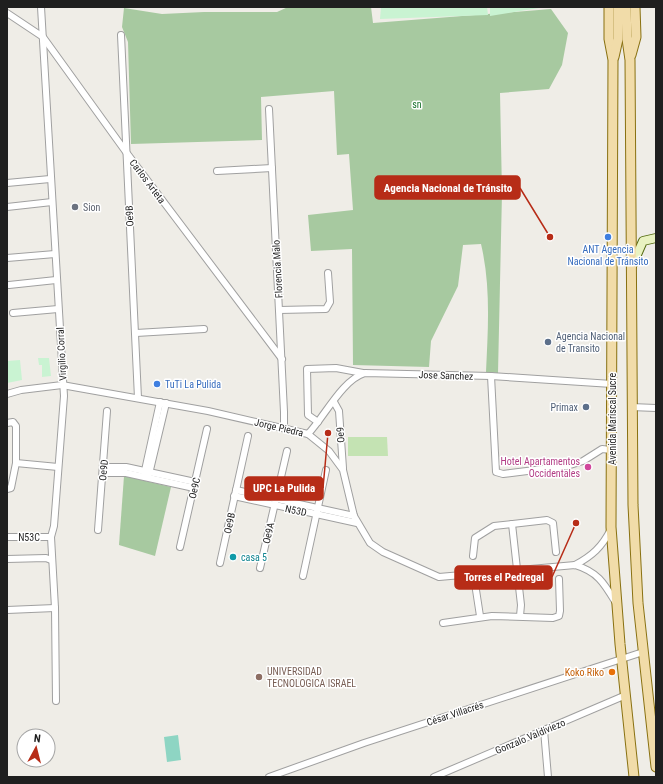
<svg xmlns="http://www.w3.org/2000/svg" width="663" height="784" font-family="'Roboto Condensed',sans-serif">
	<rect width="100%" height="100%" fill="#efede7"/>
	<path fill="#c4e3b3" d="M348,437H387L388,456H348Z"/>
	<g fill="#a7c9a0">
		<path d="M288,7H371L373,23L551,9L568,33L562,65L549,89L500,93L502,193L498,373L486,372C488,329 491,286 481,244L463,245L458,286L431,341L429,367L353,365L352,249L311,251L308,215L353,210L349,154L337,155L334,91L261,97L262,140L131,144L128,42L122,27L124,8L162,14L204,12H277Z"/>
		<path d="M124,476L171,487L155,556L119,545Z"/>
	</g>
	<g fill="#c9f3d2">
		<path d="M381,7H487L488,15L380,19Z"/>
		<path d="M490,7H545L490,16Z"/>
		<path d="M38,358H49L51,376L42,377V365H39Z"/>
		<path d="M20,360L22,380L7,383V361Z"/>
	</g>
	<path fill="#8ed5c3" d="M178,735L181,760L167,762L164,737Z"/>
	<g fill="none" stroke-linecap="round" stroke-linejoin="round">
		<defs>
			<g id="minor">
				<path d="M41,7L64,396L54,526L51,537L55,608L56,701"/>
				<path d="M7,13L43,37L126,152L282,359"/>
				<path d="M121,35L138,398"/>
				<path d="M269,109L284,412V428"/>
				<path d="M217,171L272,168"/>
				<path d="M7,183L50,179"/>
				<path d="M7,207L52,202"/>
				<path d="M7,258L55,254"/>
				<path d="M9,285L56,280"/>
				<path d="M279,310L326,309L330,302L328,273"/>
				<path d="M13,313L58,309"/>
				<path d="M136,333L204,329"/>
				<path d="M491,376L496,472L503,474L567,466L583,461L602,449L611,450"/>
				<path d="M7,394L21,390L62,385L208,411L308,434L329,451L343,470L354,516L370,543L383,552L439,577L575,565C598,572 604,583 616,603"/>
				<path d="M334,402L339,411L343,468"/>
				<path d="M631,407L656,408"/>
				<path d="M318,422L308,415L307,369L336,368L363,373"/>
				<path d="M7,423L13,422L16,426V463L11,488L7,489"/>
				<path d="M308,434C325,416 342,380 365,373L491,376L612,384"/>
				<path d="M16,463L58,467"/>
				<path d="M103,467H126L195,482"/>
				<path d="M103,473H126L194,488"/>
				<path d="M149,474L166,403"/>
				<path d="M144,475L160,402"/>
				<path d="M236,490L354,516"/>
				<path d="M234,496L357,523"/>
				<path d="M512,524L521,605L520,616"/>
				<path d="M98,530L107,411"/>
				<path d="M7,537H51"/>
				<path d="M180,547L207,429"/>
				<path d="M473,556L475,538L494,526L547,520L553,523L556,552"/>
				<path d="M7,559L46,558L51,560"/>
				<path d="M220,563L248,436"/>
				<path d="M575,565C592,556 602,547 611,529"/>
				<path d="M260,568L287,451"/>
				<path d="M303,576L326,470"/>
				<path d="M476,590L480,616"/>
				<path d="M7,610L55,608"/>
				<path d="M443,623L492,616L553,618L559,616L560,611L559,579"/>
				<path d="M544,730L548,777"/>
				<path d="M269,777L364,743L643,652"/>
				<path d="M434,777L626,695"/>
			</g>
			<path id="secondary" d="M632,266L643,241L656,238"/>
			<g id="primary">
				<path d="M609,7V39L613,60L611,527L620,644L634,777"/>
				<path d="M626,7L627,39L630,60L633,505L638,603L656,767"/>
				<path d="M631,55L636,37L635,7"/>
				<path d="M614,57L618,39V7"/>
			</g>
		</defs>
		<use href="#minor" stroke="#a0a0a0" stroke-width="8"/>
		<use href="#secondary" stroke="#556b12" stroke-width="10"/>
		<use href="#primary" stroke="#897111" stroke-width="11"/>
		<use href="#minor" stroke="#fff" stroke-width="6"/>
		<use href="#secondary" stroke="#e9f2c1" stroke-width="8"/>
		<use href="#primary" stroke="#f1dca9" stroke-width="9"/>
	</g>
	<circle fill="#6b7280" stroke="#fff" stroke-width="1.5" cx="75" cy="207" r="4"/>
	<g fill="#3f7fe0" stroke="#fff" stroke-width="1.5">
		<circle cx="608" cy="237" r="4"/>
		<circle cx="157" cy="384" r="4"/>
	</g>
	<g fill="#5c6f8a" stroke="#fff" stroke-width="1.5">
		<circle cx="548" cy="342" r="4"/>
		<circle cx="586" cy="407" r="4"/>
	</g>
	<circle fill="#d1479c" stroke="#fff" stroke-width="1.5" cx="588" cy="467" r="4"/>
	<circle fill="#0f9aa8" stroke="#fff" stroke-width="1.5" cx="233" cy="557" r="4"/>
	<circle fill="#e8710a" stroke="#fff" stroke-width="1.5" cx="612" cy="672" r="4"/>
	<circle fill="#8d6e63" stroke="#fff" stroke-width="1.5" cx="259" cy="677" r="4"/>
	<g text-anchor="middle" stroke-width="3" stroke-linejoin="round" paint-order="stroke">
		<g font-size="10" fill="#18722c" stroke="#fff">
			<text x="417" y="108">sn</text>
		</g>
		<g font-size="10" fill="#1f1f1f" stroke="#fff">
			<text transform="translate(148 181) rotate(53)" y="4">Carlos Arteta</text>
			<text transform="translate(129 216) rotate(-93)" y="4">Oe9B</text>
			<text transform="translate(277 269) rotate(-93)" y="4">Florencia Malo</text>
			<text transform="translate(61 354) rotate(-93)" y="4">Virgilio Corral</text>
			<text transform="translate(446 375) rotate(2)" y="4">Jose Sanchez</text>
			<text transform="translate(612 419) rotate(-90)" y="4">Avenida Mariscal Sucre</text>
			<text transform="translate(279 427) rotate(13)" y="4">Jorge Piedra</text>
			<text transform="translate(340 435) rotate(-94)" y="4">Oe9</text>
			<text transform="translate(103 470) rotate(-85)" y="4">Oe9D</text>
			<text transform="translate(194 488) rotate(-77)" y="4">Oe9C</text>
			<text transform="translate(296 510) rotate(12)" y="4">N53D</text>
			<text transform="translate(229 523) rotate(-78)" y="4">Oe9B</text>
			<text transform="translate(268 533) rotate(-77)" y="4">Oe9A</text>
			<text x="29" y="541">N53C</text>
			<text transform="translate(455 713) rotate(-18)" y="4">César Villacrés</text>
			<text transform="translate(530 736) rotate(-23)" y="4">Gonzalo Valdiviezo</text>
		</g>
		<g font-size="10" fill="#5b616d" stroke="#fff" text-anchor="start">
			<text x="83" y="211">Sion</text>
		</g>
		<g font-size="10" fill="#366cbe" stroke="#fff">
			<text x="608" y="253">ANT Agencia<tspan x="608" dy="12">Nacional de Tránsito</tspan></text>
			<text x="165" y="388" text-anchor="start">TuTi La Pulida</text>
		</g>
		<g font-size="10" fill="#4e5e75" stroke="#fff" text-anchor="start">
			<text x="556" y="340">Agencia Nacional<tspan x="556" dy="12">de Transito</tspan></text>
			<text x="578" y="411" text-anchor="end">Primax</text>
		</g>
		<g font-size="10" fill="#b23c85" stroke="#fff" text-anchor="end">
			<text x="580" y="465">Hotel Apartamentos<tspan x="580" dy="12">Occidentales</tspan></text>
		</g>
		<g font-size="10" fill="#0d838f" stroke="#fff" text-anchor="start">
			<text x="241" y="561">casa 5</text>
		</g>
		<g font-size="10" fill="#785e54" stroke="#fff" text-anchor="start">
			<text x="267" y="675">UNIVERSIDAD<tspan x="267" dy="12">TECNOLOGICA ISRAEL</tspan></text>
		</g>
		<g font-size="10" fill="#c56008" stroke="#fff" text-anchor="end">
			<text x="604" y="676">Koko Riko</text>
		</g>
	</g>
	<path fill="none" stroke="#b72c17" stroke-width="1.5" d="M550 237L520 188M328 433L323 488M576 523L552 577"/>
	<g fill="#b72c17" stroke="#fff" stroke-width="1.5">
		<circle cx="550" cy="237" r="4"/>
		<circle cx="328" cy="433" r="4"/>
		<circle cx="576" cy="523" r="4"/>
	</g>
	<g fill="#b72c17" stroke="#b72c17" stroke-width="1.5">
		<rect x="375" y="176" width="145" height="23" rx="4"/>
		<rect x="245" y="477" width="78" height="23" rx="4"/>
		<rect x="455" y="566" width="97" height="23" rx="4"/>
	</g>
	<g font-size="11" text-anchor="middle" font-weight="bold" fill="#fff">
		<text x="448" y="192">Agencia Nacional de Tránsito</text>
		<text x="284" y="492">UPC La Pulida</text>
		<text x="504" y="581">Torres el Pedregal</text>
	</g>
	<rect width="663" height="784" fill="none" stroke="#1f1f1f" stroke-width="16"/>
	<g transform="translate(36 748) rotate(7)"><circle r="19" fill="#ffffff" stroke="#a5a5a5"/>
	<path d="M0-3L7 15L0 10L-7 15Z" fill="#b72c17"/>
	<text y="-6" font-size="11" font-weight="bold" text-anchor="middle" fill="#1f1f1f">N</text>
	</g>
</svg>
